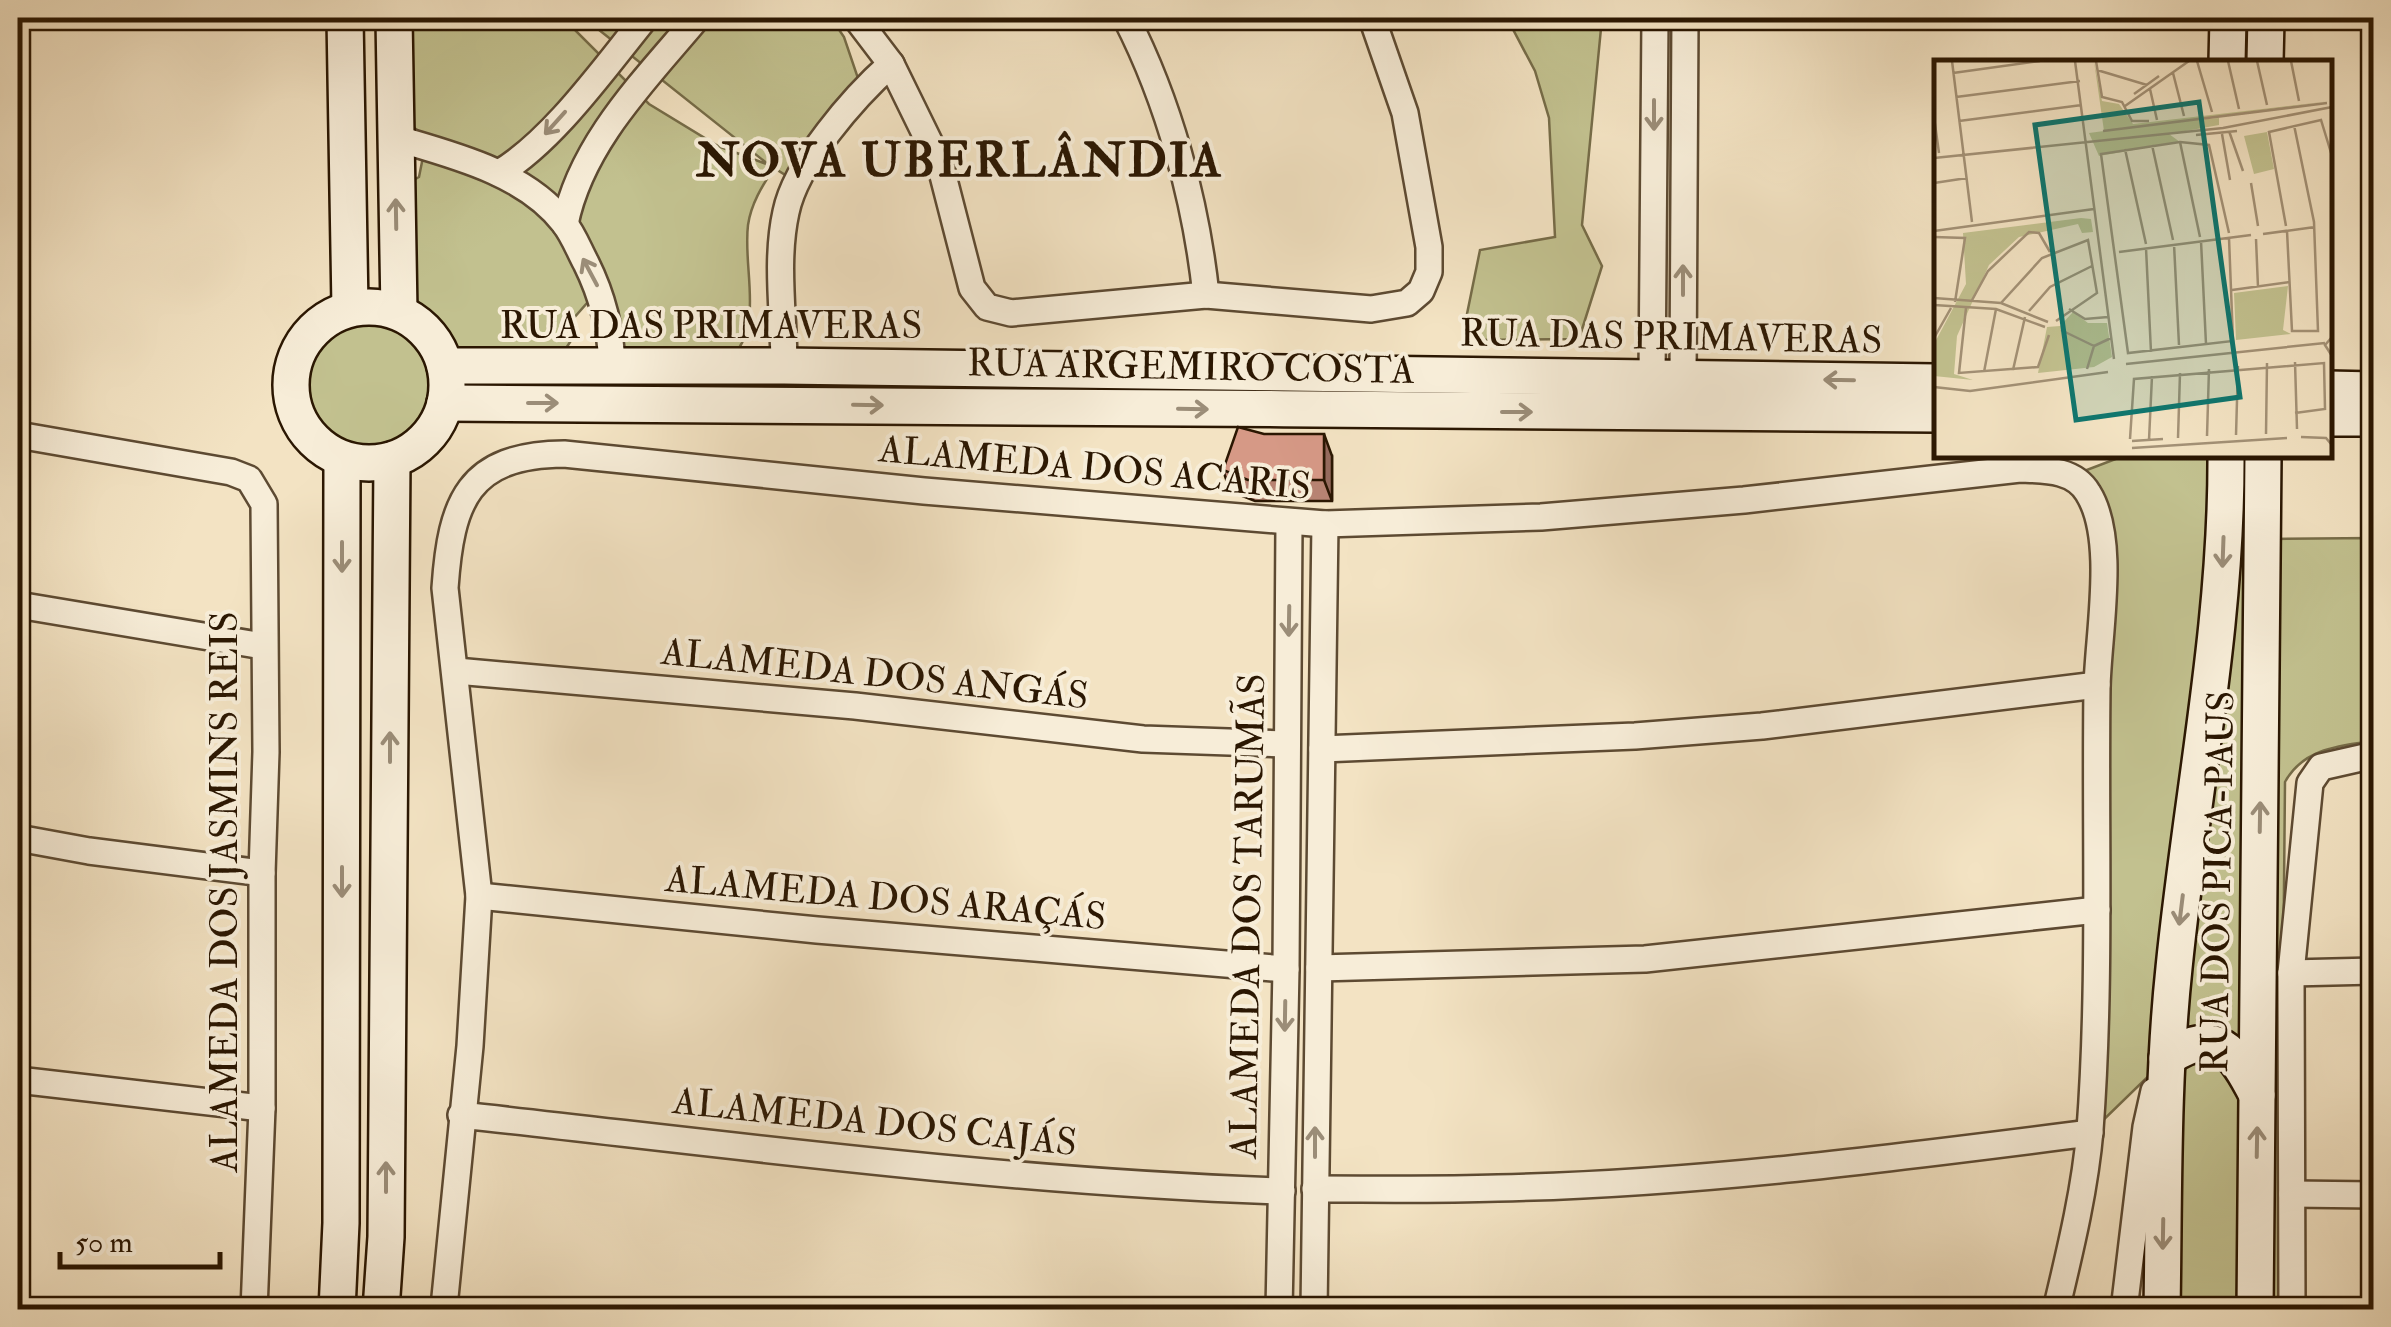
<svg xmlns="http://www.w3.org/2000/svg" width="2391" height="1327" font-family="'IM FELL Double Pica',serif">
	<rect width="100%" height="100%" fill="#f3e3c3"/>
	<filter id="stains"><feTurbulence type="fractalNoise" baseFrequency=".002" numOctaves="4"/><feColorMatrix values="0 0 0 0 .2 0 0 0 0 .09 0 0 0 0 .02 0 0 0 .5 -.17"/></filter>
	<radialGradient id="worn" r=".72"><stop offset=".6" stop-color="#630" stop-opacity="0"/><stop offset="1" stop-color="#630" stop-opacity=".3"/></radialGradient>
	<g fill="#c2c18f" stroke="#766c48" stroke-width="2.5">
		<path d="M402,18H563L649,104L718,146L769,165L584,18H831L844,37L862,90L795,181L774,168C762,186 751,204 748,225C743,265 761,314 738,350H625L602,286L573,319L572,339L561,356L460,350L415,301L410,182L419,177L427,137L413,127L404,112Z"/>
		<path d="M1507,18H1602L1582,225L1602,266L1579,339L1474,340L1467,314L1480,250L1555,237L1549,118L1535,71Z"/>
		<circle cx="368" cy="386" r="67"/>
		<path d="M2126,455H2263L2240,1062L2167,1058L2090,1133L2103,560L2071,476Z"/>
		<path d="M2373,538V741C2338,746 2303,749 2285,782L2280,1309L2260,1310L2270,539Z"/>
		<path d="M2194,1052L2215,1060L2247,1094L2244,1309L2173,1310L2177,1073Z"/>
	</g>
	<g fill="none" stroke-linecap="round" stroke-linejoin="round">
		<defs>
			<g id="street">
				<path d="M856,18L891,64L940,164L972,288L987,307L1011,313L1206,295L1371,309L1407,303L1421,291L1429,272V247L1405,113L1372,18"/>
				<path d="M1126,18C1169,102 1196,201 1206,295"/>
				<path d="M395,138C453,155 526,173 564,223C573,234 579,250 586,263C602,295 611,330 612,366"/>
				<path d="M499,173C553,141 605,67 645,18"/>
				<path d="M565,224C581,143 646,79 697,18"/>
				<path d="M784,366C784,316 775,261 786,212C796,163 854,97 891,64"/>
				<path d="M1652,377L1655,18"/>
				<path d="M1683,377L1685,18"/>
				<path d="M18,435L231,472L249,479L264,504L266,752L262,873V1108L254,1310"/>
				<path d="M18,605L263,646"/>
				<path d="M456,671L855,706L1143,739L1287,744"/>
				<path d="M1322,749L1635,736L1762,726L2097,685"/>
				<path d="M18,838L89,851L262,873"/>
				<path d="M479,896L817,930L1286,969"/>
				<path d="M1319,968L1645,959L2097,910"/>
				<path d="M2291,973L2374,971"/>
				<path d="M18,1080L262,1108"/>
				<path d="M461,1115C734,1145 1007,1182 1282,1191"/>
				<path d="M1315,1189C1376,1189 1437,1190 1498,1188C1696,1184 1894,1158 2090,1133"/>
				<path d="M2292,1194L2374,1195"/>
				<path d="M446,1310L445,1297L470,1046L479,896L445,588C451,501 468,455 564,454L924,491L1325,524L1541,517L1744,500L2020,469C2044,470 2074,469 2088,493C2117,539 2098,634 2097,688C2095,835 2101,983 2090,1130C2085,1190 2070,1251 2056,1310"/>
				<path d="M1279,1310L1286,969L1289,523"/>
				<path d="M1314,1310L1325,524"/>
				<path d="M2124,1310L2146,1127L2154,1091"/>
				<path d="M2292,1310L2291,973L2310,783L2321,767L2374,755"/>
			</g>
			<g id="secondary">
				<path d="M345,18L350,308"/>
				<path d="M394,18L399,312"/>
				<path d="M2227,62L2228,18"/>
				<path d="M2265,62L2266,18"/>
				<circle cx="369" cy="385" r="78"/>
				<path d="M445,366H784L1936,382"/>
				<path d="M2328,389L2374,390"/>
				<path d="M445,403C942,403 1439,412 1936,414"/>
				<path d="M2328,418H2374"/>
				<path d="M2167,1058C2217,1024 2235,1052 2257,1095"/>
				<path d="M337,1310L341,1223L342,459"/>
				<path d="M381,1310L386,1237L392,460"/>
				<path d="M2162,1310C2164,1196 2162,1081 2174,968C2191,797 2227,627 2226,455"/>
				<path d="M2255,1310L2263,455"/>
			</g>
		</defs>
		<use href="#street" stroke="#5d4a32" stroke-width="30"/>
		<use href="#secondary" stroke="#2b1702" stroke-width="40"/>
		<use href="#street" stroke="#f7edd8" stroke-width="25"/>
		<use href="#secondary" stroke="#f7edd8" stroke-width="35"/>
	</g>
	<path fill="#b88473" stroke="#2b1702" stroke-width="2.5" d="M1332,456V501H1255L1230,491L1223,470Z"/>
	<path fill="#966b5e" stroke="#2b1702" stroke-width="2.5" d="M1324,434L1332,456V501L1324,480Z"/>
	<path fill="#d69986" stroke="#2b1702" stroke-width="2.5" d="M1238,427L1264,434H1324V480H1248L1223,470Z"/>
	<defs><path id="oneway-shaft" d="M-6 0H5M1.5-3L5.5 0L1.5 3" fill="none" stroke-width="1.6" stroke-linecap="round" stroke-linejoin="round" transform="scale(2.5)"/></defs>
	<g stroke="#9b8d78">
		<use href="#oneway-shaft" transform="translate(1654 115) rotate(90)"/>
		<use href="#oneway-shaft" transform="translate(555 123) rotate(132)"/>
		<use href="#oneway-shaft" transform="translate(396 214) rotate(-91)"/>
		<use href="#oneway-shaft" transform="translate(590 272) rotate(-118)"/>
		<use href="#oneway-shaft" transform="translate(1683 280) rotate(-90)"/>
		<use href="#oneway-shaft" transform="translate(1839 380) rotate(-179)"/>
		<use href="#oneway-shaft" transform="translate(543 403)"/>
		<use href="#oneway-shaft" transform="translate(868 405) rotate(1)"/>
		<use href="#oneway-shaft" transform="translate(1193 409) rotate(1)"/>
		<use href="#oneway-shaft" transform="translate(1517 412)"/>
		<use href="#oneway-shaft" transform="translate(2223 552) rotate(92)"/>
		<use href="#oneway-shaft" transform="translate(342 557) rotate(90)"/>
		<use href="#oneway-shaft" transform="translate(1289 621) rotate(91)"/>
		<use href="#oneway-shaft" transform="translate(390 747) rotate(-90)"/>
		<use href="#oneway-shaft" transform="translate(2260 817) rotate(-89)"/>
		<use href="#oneway-shaft" transform="translate(342 882) rotate(90)"/>
		<use href="#oneway-shaft" transform="translate(2181 910) rotate(97)"/>
		<use href="#oneway-shaft" transform="translate(1285 1016) rotate(91)"/>
		<use href="#oneway-shaft" transform="translate(1315 1142) rotate(-90)"/>
		<use href="#oneway-shaft" transform="translate(2257 1142) rotate(-89)"/>
		<use href="#oneway-shaft" transform="translate(386 1177) rotate(-90)"/>
		<use href="#oneway-shaft" transform="translate(2163 1234) rotate(91)"/>
	</g>
	<g text-anchor="middle" stroke-width="8" stroke-linejoin="round" paint-order="stroke">
		<g font-size="38" fill="#2b1702" stroke="#f7edd8">
			<text x="711" y="338">RUA DAS PRIMAVERAS</text>
			<text transform="translate(1671 336) rotate(1)" y="13">RUA DAS PRIMAVERAS</text>
			<text transform="translate(1191 366) rotate(1)" y="13">RUA ARGEMIRO COSTA</text>
			<text transform="translate(1095 467) rotate(5)" y="13">ALAMEDA DOS ACARIS</text>
			<text transform="translate(875 673) rotate(6)" y="13">ALAMEDA DOS ANGÁS</text>
			<text transform="translate(2217 882) rotate(-89)" y="13">RUA DOS PICA-PAUS</text>
			<text transform="translate(224 892) rotate(-90)" y="13">ALAMEDA DOS JASMINS REIS</text>
			<text transform="translate(886 897) rotate(5)" y="13">ALAMEDA DOS ARAÇÁS</text>
			<text transform="translate(1247 916) rotate(-89)" y="13">ALAMEDA DOS TARUMÃS</text>
			<text transform="translate(875 1121) rotate(6)" y="13">ALAMEDA DOS CAJÁS</text>
		</g>
		<g font-size="48" font-weight="bold" letter-spacing="2.5" fill="#2b1702" stroke="#f7edd8">
			<text x="960" y="176">NOVA UBERLÂNDIA</text>
		</g>
	</g>
	<g transform="translate(1934 60)">
		<rect width="398" height="398" fill="#f3e3c3"/>
		<path d="M160,1L168,41L185,44L199,64L397,41L239,62L285,58V65L235,74L246,82L165,96L155,73L170,71ZM333,72L340,109L320,114L310,76ZM147,158L157,159L159,172L148,173L144,164L85,177L55,205L23,276L20,314L39,320L0,316V284L32,224L29,173ZM354,226L349,270L357,274L302,280L300,233ZM139,252L154,263H173L178,297L160,307L104,313L113,267L126,266Z" fill="#c2c18f"/>
		<path fill="none" stroke="#a39176" stroke-width="2.5" d="M18,1L38,162M141,1L180,299M162,1L168,37L188,42L198,61H215M263,1L278,52M294,1L305,49M323,1L333,45M357,1L365,41M163,10L213,25M19,13L106,1M239,13L250,56M216,29L223,60M200,34L225,16M22,37L146,21M191,46L255,1M0,57L5,93M25,61L148,45M169,71L393,43M295,71L309,111M288,74L296,120M262,75L303,71M246,82L266,177M218,85L239,180M191,89L212,184M0,98L289,68L398,47M0,123L33,118M317,123L324,166M398,157V277L391,285L398,296M352,166L335,72L387,60L398,96M0,171L160,149M353,171L358,271H384L380,162L360,65M295,173L275,85L246,82L167,94L194,293L299,281L295,178M329,174L381,167M0,177L31,178L21,242M322,179L324,227M267,181L272,284M240,184L245,285M212,188L217,292M185,192L317,175M298,230L356,222M0,238L67,243L114,262M37,242L54,211L95,172L105,173L116,192M67,243L108,198L154,180L163,233L122,261M0,245L62,249L111,267M32,248L25,313L104,307L115,275M135,249L151,259L174,257M95,251L116,227L158,206M127,270L160,286M0,278L17,248M361,302L363,369M192,304L391,283M153,309L160,286L177,278M79,310L91,257M50,312L62,249M0,327L36,331L174,312M332,374L333,303M302,375L304,306M273,376L275,309M367,377L392,378L397,384M244,378L246,313M196,379L200,319L390,303L391,349L361,353M215,380L218,316M198,381L229,379M198,388L353,378"/>
		<path fill="#0f766e" fill-opacity="0.15" stroke="#0f766e" stroke-width="5" d="M265,42L306,337L142,360L101,65Z"/>
		<rect width="398" height="398" fill="none" stroke="#2b1702" stroke-width="5"/>
	</g>
	<rect width="2391" height="1327" fill="none" stroke="#f3e3c3" stroke-width="60"/>
	<rect x="20" y="20" width="2351" height="1287" fill="none" stroke="#2b1702" stroke-width="5"/>
	<rect x="30" y="30" width="2331" height="1267" fill="none" stroke="#2b1702" stroke-width="2.5"/>
	<path d="M60 1252v15h160v-15" fill="none" stroke="#2b1702" stroke-width="5"/>
	<text x="75" y="1252" font-size="30" fill="#2b1702" stroke="#f7edd8" stroke-width="8" paint-order="stroke">50 m</text>
	<rect width="100%" height="100%" filter="url(#stains)"/>
	<rect width="100%" height="100%" fill="url(#worn)"/>
</svg>
